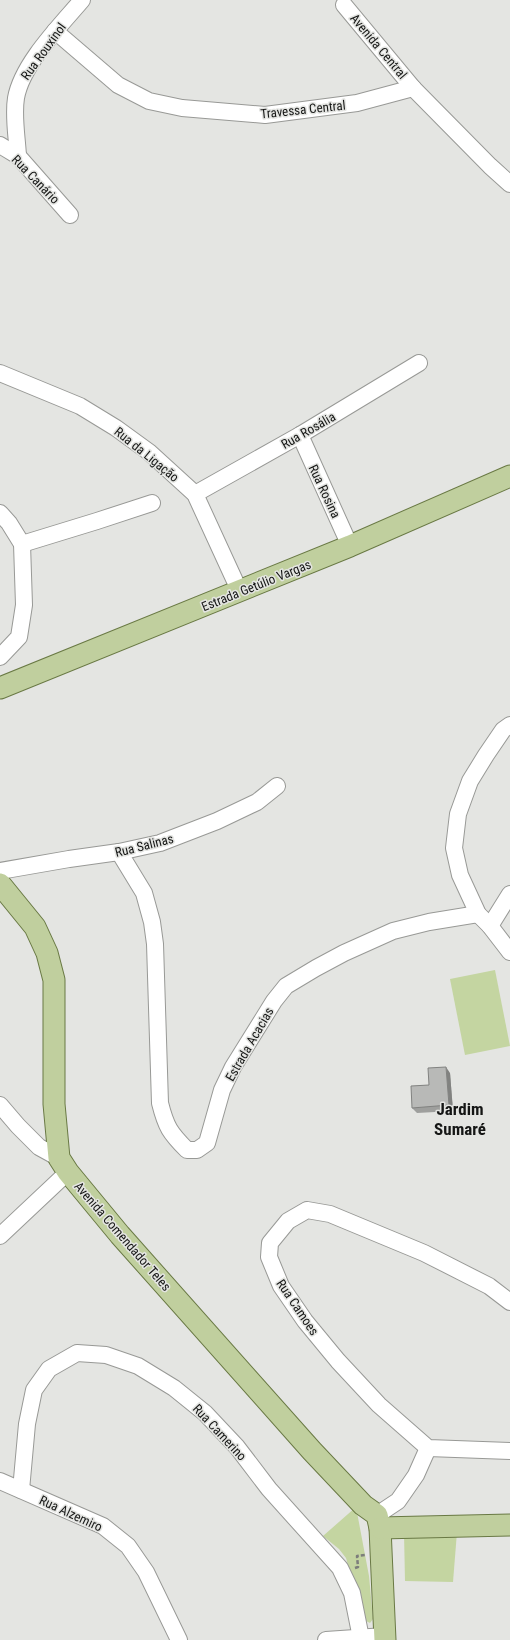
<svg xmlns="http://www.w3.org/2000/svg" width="510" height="1640" font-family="'Roboto Condensed',sans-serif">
	<rect width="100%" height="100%" fill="#e4e5e2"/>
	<g fill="#c4d5a1">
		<path d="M495,970L510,1046L465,1055L450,979Z"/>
		<path d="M356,1507L369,1576L373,1619L370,1623L364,1620L346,1558L339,1549L323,1536Z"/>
		<path d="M457,1532L453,1582L405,1581L404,1533Z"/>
	</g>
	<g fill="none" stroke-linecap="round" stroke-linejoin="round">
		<defs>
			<g id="minor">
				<path d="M344,5L413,88L490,166L510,184"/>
				<path d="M55,31L118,85L149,101L182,108L265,115L357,103L413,88"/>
				<path d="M0,145L18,156L70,215"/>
				<path d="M18,156C17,137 13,116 16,98C22,64 60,26 82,0"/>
				<path d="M0,373L80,406L116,428L149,452L195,494L240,592"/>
				<path d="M300,435L350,546"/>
				<path d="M195,494L300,435L419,363"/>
				<path d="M0,513L9,523L22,544L24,605L19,637L0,657"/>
				<path d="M22,544L97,521L152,503"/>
				<path d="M510,725L503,730L486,755L470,781L458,814L454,848L460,875L478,914L490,926L510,952"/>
				<path d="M119,852L144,893L152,922L155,944L160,1103C166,1127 170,1133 187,1150H197L207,1143L222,1090L233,1067L274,1001L286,986L316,968L344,953L393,931L429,922L478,914"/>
				<path d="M0,871L69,859L119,852L160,843L217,821L257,802L277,786"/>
				<path d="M490,926L510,894"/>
				<path d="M0,1105L18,1126L39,1147L59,1158"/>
				<path d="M0,1236L68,1172"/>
				<path d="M510,1302L489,1286L424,1253L330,1214L307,1210L288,1221L270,1243L269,1257L281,1286L305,1321L338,1361L379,1405L428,1448L510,1451"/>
				<path d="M0,1481L103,1526L128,1546L146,1572L179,1640"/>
				<path d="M21,1490L27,1424L34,1390L49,1369L77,1353L106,1355L138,1366L174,1388L205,1413L237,1447L269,1489L340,1568L352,1593L361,1638"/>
				<path d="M377,1515L398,1501L416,1475L428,1448"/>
				<path d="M326,1640L385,1636"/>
			</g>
			<g id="major">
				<path d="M0,688L350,546L510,476"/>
				<path d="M0,884L35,927L47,953L54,980V1104L59,1158L68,1172L120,1235L312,1451L363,1505L377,1515L380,1528L385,1640"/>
				<path d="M380,1528L510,1525"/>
			</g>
		</defs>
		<use href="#minor" stroke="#989996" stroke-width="18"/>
		<use href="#major" stroke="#697944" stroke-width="23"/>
		<path stroke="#7c7d7b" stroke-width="2.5" stroke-dasharray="4 2" stroke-linecap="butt" d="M355,1568L358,1567L357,1556L365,1555"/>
		<use href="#minor" stroke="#fff" stroke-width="16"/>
		<use href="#major" stroke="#c0cf9e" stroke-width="21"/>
	</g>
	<path fill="#9e9f9d" d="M450,1073L453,1111L417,1113L412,1108L429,1085Z"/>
	<path fill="#818280" d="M446,1067L450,1073L453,1111L449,1105Z"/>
	<path fill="#b8b9b7" stroke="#818280" d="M446,1067L449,1105L412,1108L411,1086L429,1085L428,1068Z"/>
	<g text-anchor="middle" stroke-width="3" stroke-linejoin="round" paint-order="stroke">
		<g font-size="13" fill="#151615" stroke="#e4e5e2">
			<text transform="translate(379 46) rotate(50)" y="5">Avenida Central</text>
			<text transform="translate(43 51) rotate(-54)" y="5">Rua Rouxinol</text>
			<text transform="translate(303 109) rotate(-6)" y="5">Travessa Central</text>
			<text transform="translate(36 179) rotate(46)" y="5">Rua Canário</text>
			<text transform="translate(308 430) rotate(-30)" y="5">Rua Rosália</text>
			<text transform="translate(147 454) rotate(39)" y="5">Rua da Ligação</text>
			<text transform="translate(325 491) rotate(65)" y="5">Rua Rosina</text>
			<text transform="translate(256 585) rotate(-22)" y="5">Estrada Getúlio Vargas</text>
			<text transform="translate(144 845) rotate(-14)" y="5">Rua Salinas</text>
			<text transform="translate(249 1044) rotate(-60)" y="5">Estrada Acacias</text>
			<text transform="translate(123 1236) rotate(49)" y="5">Avenida Comendador Teles</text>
			<text transform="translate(298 1307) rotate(56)" y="5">Rua Camoes</text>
			<text transform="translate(220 1432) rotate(47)" y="5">Rua Camerino</text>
			<text transform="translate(71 1513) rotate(25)" y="5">Rua Alzemiro</text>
		</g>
		<g font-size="17" font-weight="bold" fill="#151615" stroke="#e4e5e2">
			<text x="460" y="1115">Jardim<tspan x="460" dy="20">Sumaré</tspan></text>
		</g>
	</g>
</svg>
